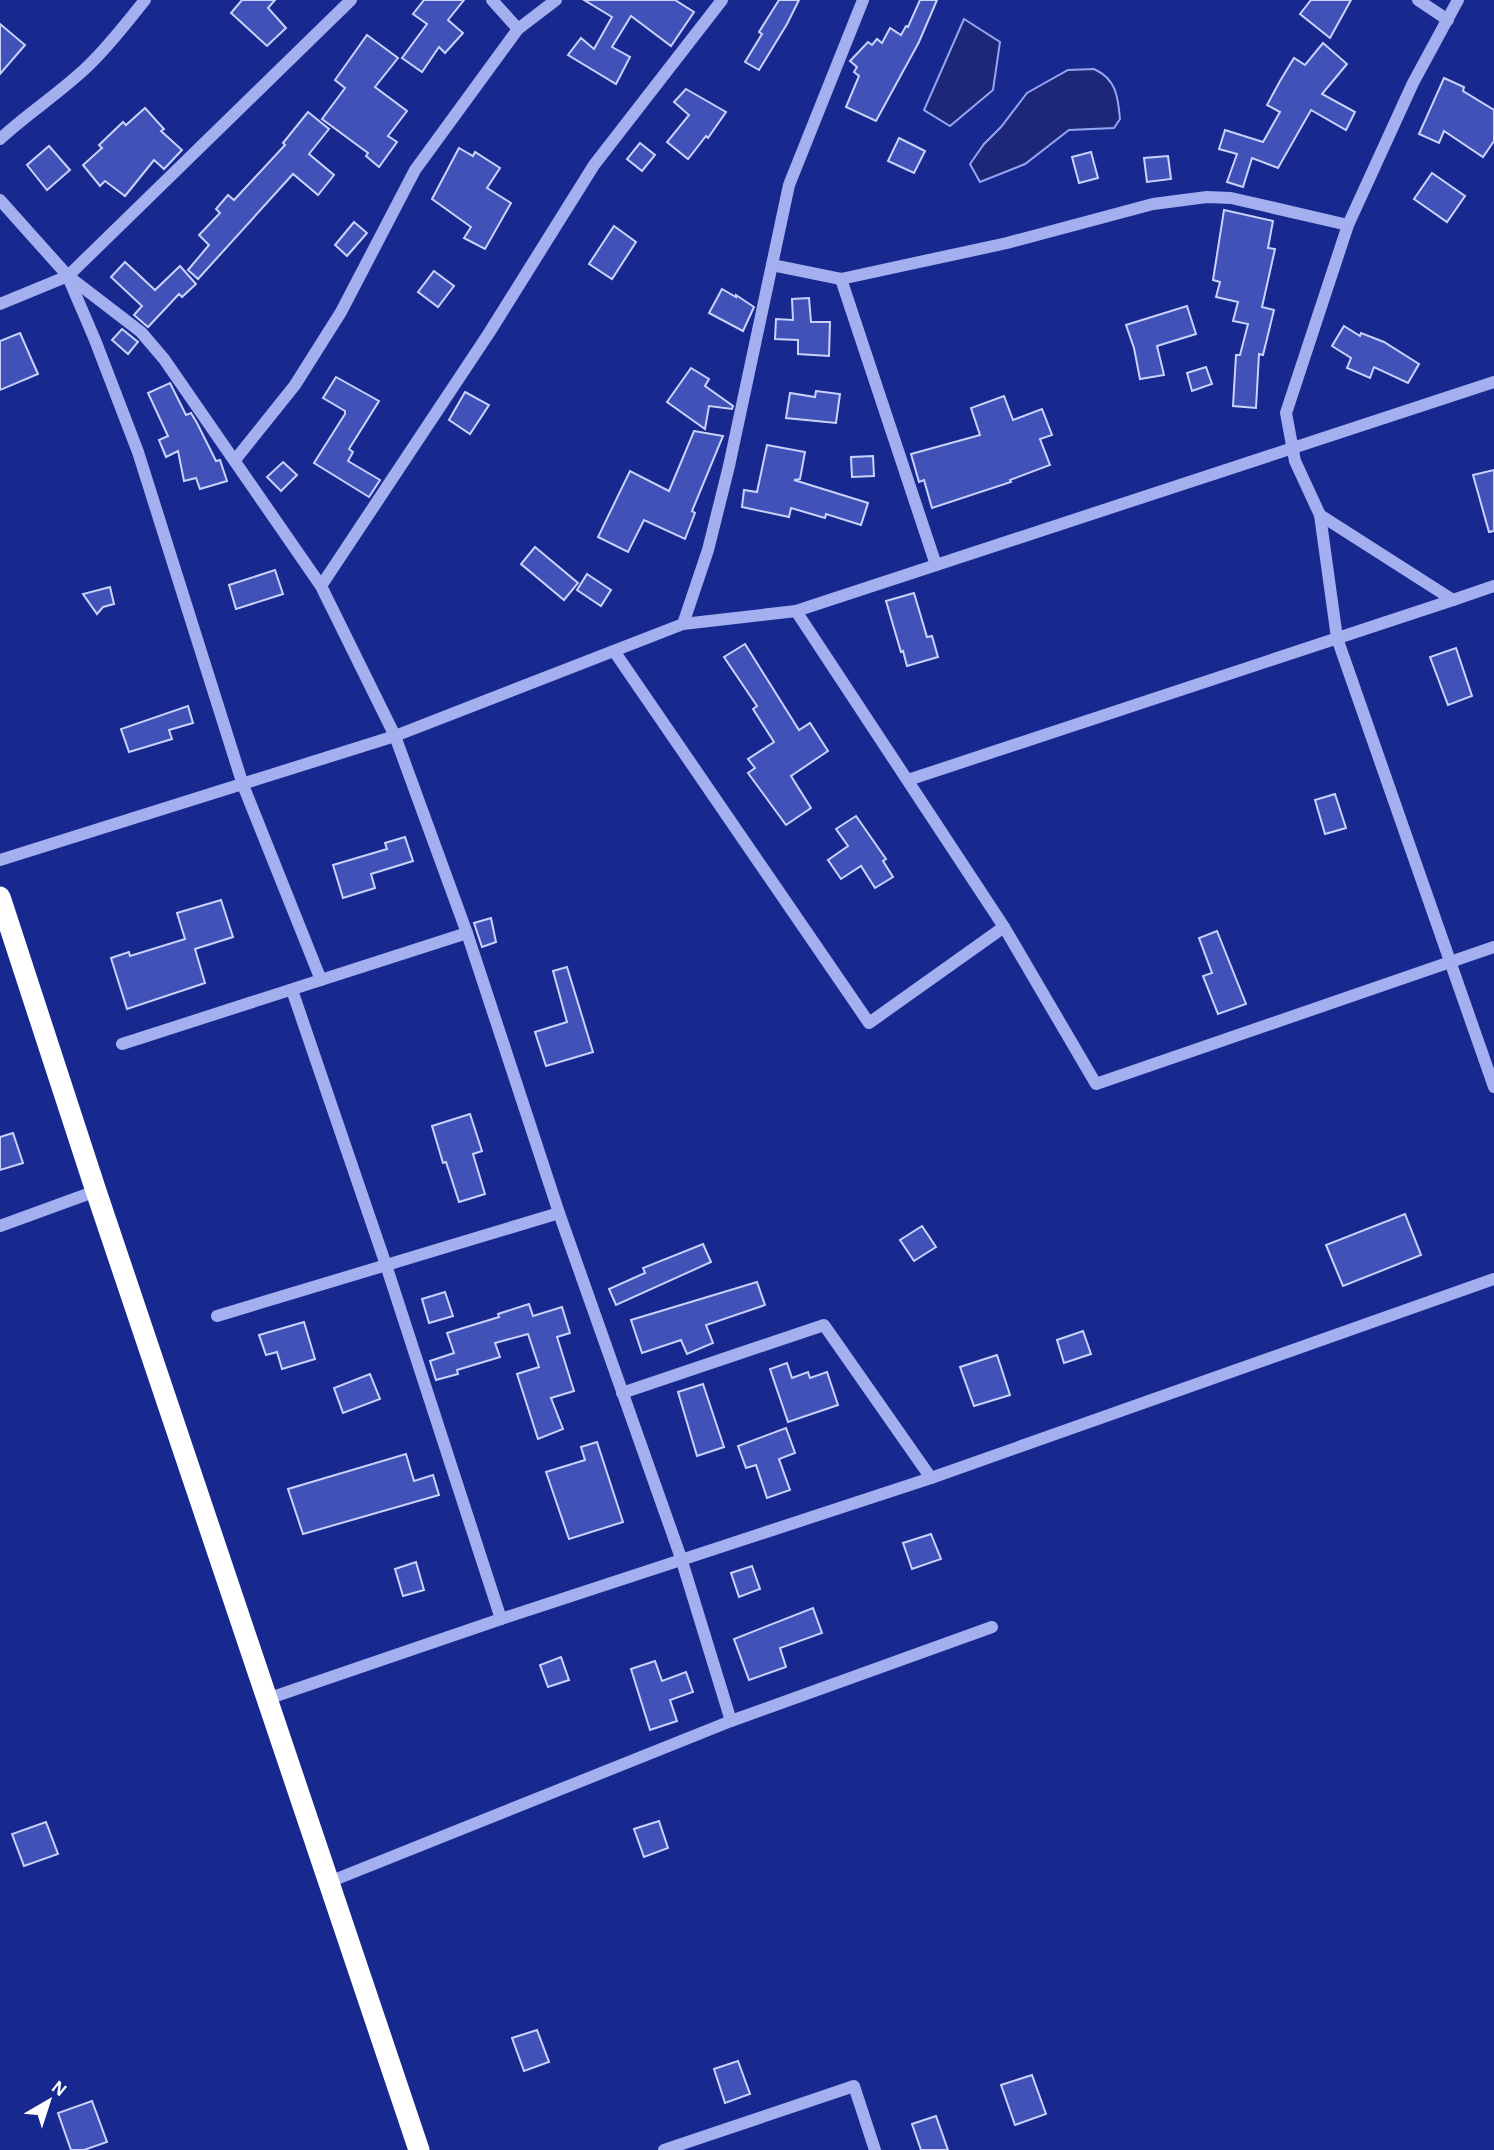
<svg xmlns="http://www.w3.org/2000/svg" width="1494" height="2150" font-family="'Alegreya Sans',sans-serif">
	<rect width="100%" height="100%" fill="#17288e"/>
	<g fill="#1c2877" stroke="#96a5f2" stroke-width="2">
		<path d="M964,19L1000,42L993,90L950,126L924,110Z"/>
		<path d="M1094,69C1116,79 1118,96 1120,119L1114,128L1069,130L1025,164L980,182L970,164L984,144L1001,127L1027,93L1068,70Z"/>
	</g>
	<g fill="#4052b7" stroke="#cad2fb" stroke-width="2">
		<path d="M242,0H275L268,8L286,28L267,46L231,13Z"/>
		<path d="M424,0H464L448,20L463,33L445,53L439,47L422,72L402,58L427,24L413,14Z"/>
		<path d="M584,0H675L694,12L671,46L631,16L612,47L630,57L616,84L568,55L581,38L594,49L612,17Z"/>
		<path d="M779,0H799L787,24L759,70L745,62L762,34L759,32Z"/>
		<path d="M920,0H937L919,42L876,121L846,107L859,76L854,72L857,67L850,61L868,42L872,45L877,39L882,43L890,28L901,35L906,26L908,27Z"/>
		<path d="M1311,0H1351L1330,38L1300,14Z"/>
		<path d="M0,24L25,45L0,74Z"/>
		<path d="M367,35L398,58L375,87L407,111L388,136L397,142L379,167L366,156L368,153L322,119L345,88L335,80Z"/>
		<path d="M1323,43L1347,64L1322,94L1355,112L1346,130L1311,110L1278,168L1252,158L1243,187L1227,182L1237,154L1219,149L1225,130L1263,142L1280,112L1267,105L1280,81L1294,58L1305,65Z"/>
		<path d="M1444,78L1464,87L1463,91L1494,110V141L1483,157L1444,131L1439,143L1419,134Z"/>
		<path d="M686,89L726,112L708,138L706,136L688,159L667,142L689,115L674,102Z"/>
		<path d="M145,108L164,129L161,131L182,150L164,169L154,160L125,196L105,181L100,186L83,165L102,148L99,145L123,122L126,125Z"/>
		<path d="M308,112L329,129L309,154L334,175L318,195L293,174L198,279L188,270L209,245L199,235L220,213L216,209L228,195L234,200L285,145L283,143Z"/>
		<path d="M899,138L925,151L914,173L888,161Z"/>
		<path d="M640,143L655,155L642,171L627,159Z"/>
		<path d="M49,146L70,170L47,190L27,165Z"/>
		<path d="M459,148L473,156L475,152L500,168L487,188L511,203L485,249L464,238L471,227L432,199Z"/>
		<path d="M1091,152L1098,178L1079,183L1072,157Z"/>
		<path d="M1168,156L1171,179L1147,182L1144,158Z"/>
		<path d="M1432,173L1465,196L1447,222L1414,199Z"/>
		<path d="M1224,210L1273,221L1268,248L1275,249L1262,307L1274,310L1263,355L1259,354L1256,408L1233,406L1236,355H1240L1248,324L1233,321L1238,302L1216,297L1220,282L1213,280Z"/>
		<path d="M354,222L367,233L347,256L335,245Z"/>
		<path d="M614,226L636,242L612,279L589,264Z"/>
		<path d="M125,262L155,290L180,266L196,284L182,297L179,294L148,327L134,315L142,306L111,277Z"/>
		<path d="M434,271L454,286L438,307L418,292Z"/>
		<path d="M722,289L736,297V295L754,307L743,331L709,313Z"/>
		<path d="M809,298L811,322H830L829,356L798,354V340L775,339L776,319L793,320L792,299Z"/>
		<path d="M1187,306L1196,334L1157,346L1164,375L1140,379L1134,348L1126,325Z"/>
		<path d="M1344,326L1360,336L1361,333L1384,342L1419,364L1408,383L1374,367L1370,378L1347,368L1351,358L1332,346Z"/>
		<path d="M122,329L138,342L128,354L112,340Z"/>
		<path d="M20,333L38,374L0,390V341Z"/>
		<path d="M1206,367L1212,384L1192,391L1187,373Z"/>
		<path d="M691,368L709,379L705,386L733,406L732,409L709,406L705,429L667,402Z"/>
		<path d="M336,377L379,401L349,449L353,452L348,461L380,480L369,497L314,463L345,414V411L323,398Z"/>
		<path d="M170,383L186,415L191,413L197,423L216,461L220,460L227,481L200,489L196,478L184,481L178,451L166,457L159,440L168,436L148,393Z"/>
		<path d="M816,391L840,394L836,423L786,418L790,393L815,397Z"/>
		<path d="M465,392L489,405L470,434L449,420Z"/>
		<path d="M1004,396L1013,420L1042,409L1052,435L1040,439L1050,465L1010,480L1011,482L932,508L924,480L919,482L911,454L980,435L971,408Z"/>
		<path d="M694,431L723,436L692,511L695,513L685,539L644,520L628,552L598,537L630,471L669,491Z"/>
		<path d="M767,445L805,452L800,479L794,480L868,503L861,525L826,514L825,518L791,508L789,517L742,507L744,490L757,492Z"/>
		<path d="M873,456L874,476L852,477L851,457Z"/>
		<path d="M283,462L297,475L281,491L267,477Z"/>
		<path d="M1494,470V531L1489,532L1473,475Z"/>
		<path d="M535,547L578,583L564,600L521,564Z"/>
		<path d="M275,570L283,594L236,609L229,585Z"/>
		<path d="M587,574L611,590L601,606L577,590Z"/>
		<path d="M110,587L114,604L103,607L97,614L83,594Z"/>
		<path d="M914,593L927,637L932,636L938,657L907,666L903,651L901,652L886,601Z"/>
		<path d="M745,644L799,730L810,723L828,751L791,776L811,808L786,825L748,773L755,768L748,759L774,742L753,709L757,706L724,657Z"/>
		<path d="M1456,648L1472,696L1448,705L1430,657Z"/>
		<path d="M188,706L193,723L169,730L172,739L129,752L121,729Z"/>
		<path d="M1335,794L1346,828L1325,834L1315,800Z"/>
		<path d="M856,816L886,859L883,861L893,877L875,888L861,866L841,879L828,860L848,846L836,829Z"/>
		<path d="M405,837L413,861L371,874L375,888L343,898L333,865L387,849L385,843Z"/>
		<path d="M221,900L233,937L195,949L205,983L127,1009L111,958L129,952L130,956L185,939L177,913Z"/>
		<path d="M491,918L496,942L482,947L474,923Z"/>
		<path d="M1217,931L1246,1004L1218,1014L1203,976L1212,973L1199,938Z"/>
		<path d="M567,967L593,1052L546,1066L535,1032L567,1022L553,971Z"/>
		<path d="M470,1114L482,1151L473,1154L485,1194L459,1202L446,1162L443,1163L432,1126Z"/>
		<path d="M13,1133L23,1163L0,1170V1137Z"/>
		<path d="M1405,1214L1421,1255L1343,1286L1326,1245Z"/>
		<path d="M922,1226L936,1247L914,1261L900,1240Z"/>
		<path d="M703,1244L711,1262L616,1305L609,1289L645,1273L643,1268Z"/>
		<path d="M757,1282L765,1305L706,1325L713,1343L687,1354L681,1340L642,1353L631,1320Z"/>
		<path d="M445,1292L453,1316L429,1323L422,1299Z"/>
		<path d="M529,1304L533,1316L562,1307L570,1333L557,1337L574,1391L551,1398L563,1429L538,1439L517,1374L539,1367L528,1334L495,1343L500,1357L457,1370L458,1374L436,1380L430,1361L454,1353L447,1333L499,1317L498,1314Z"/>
		<path d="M304,1322L315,1359L282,1369L277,1352L266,1355L259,1335Z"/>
		<path d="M1083,1331L1091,1354L1064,1363L1057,1340Z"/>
		<path d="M997,1355L1010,1395L974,1406L960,1367Z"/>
		<path d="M787,1363L792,1378L808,1372L810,1378L827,1372L838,1405L788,1422L770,1369Z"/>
		<path d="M370,1374L380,1399L343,1413L334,1388Z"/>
		<path d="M703,1384L724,1447L697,1456L678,1392Z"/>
		<path d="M786,1428L795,1453L779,1459L790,1490L767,1498L756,1465L746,1468L738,1446Z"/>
		<path d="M597,1442L623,1522L569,1539L546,1472L585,1460L581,1447Z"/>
		<path d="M406,1454L414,1481L433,1475L439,1495L303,1534L288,1489Z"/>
		<path d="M931,1534L941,1559L912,1569L903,1543Z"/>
		<path d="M416,1562L424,1590L403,1596L395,1569Z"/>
		<path d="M752,1566L760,1589L739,1597L731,1573Z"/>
		<path d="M813,1608L822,1633L780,1648L786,1667L749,1680L734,1639Z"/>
		<path d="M561,1657L569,1680L548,1687L540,1665Z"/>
		<path d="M655,1661L662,1681L686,1672L693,1692L670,1700L677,1721L650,1730L631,1669Z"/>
		<path d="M659,1821L668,1848L644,1857L634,1829Z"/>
		<path d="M46,1822L58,1854L24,1866L12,1834Z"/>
		<path d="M537,2030L549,2062L524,2071L512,2038Z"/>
		<path d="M738,2061L750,2094L725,2103L714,2069Z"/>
		<path d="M1032,2075L1046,2114L1015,2125L1001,2085Z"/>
		<path d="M92,2101L107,2142L84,2150H71L58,2113Z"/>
		<path d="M936,2116L948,2150H921L912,2124Z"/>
	</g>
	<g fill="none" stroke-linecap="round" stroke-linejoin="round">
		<g stroke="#a3afef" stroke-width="12">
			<path d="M492,0L518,29"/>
			<path d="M1418,0L1448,20"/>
			<path d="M1458,0L1413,83L1348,225L1286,413L1295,461L1320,515L1453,600L1494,586"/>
			<path d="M0,139C28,113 60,93 88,66C109,46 127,22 145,0"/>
			<path d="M0,200L68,276L141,332L164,359L321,586L395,736L467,933L559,1213L681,1558L731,1721"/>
			<path d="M772,265L841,279L1007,243L1153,204L1207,197L1231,198L1348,225"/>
			<path d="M68,277L95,340L138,452L243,785L321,980"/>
			<path d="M841,279L936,565"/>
			<path d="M0,304L68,276L351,0"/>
			<path d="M235,460L295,385L341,312L415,170L518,29L556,0"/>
			<path d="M1320,515L1337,638L1494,1087"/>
			<path d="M321,586L489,333L594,165L722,0"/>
			<path d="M796,611L1004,927L1096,1084L1494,947"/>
			<path d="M683,624L796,611L1494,382"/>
			<path d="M614,651L869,1023L1004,927"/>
			<path d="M908,780L1453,600"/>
			<path d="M0,860L395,736L683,624L708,550L729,466L789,185L863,0"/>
			<path d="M122,1044L467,933"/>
			<path d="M0,1226L96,1191"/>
			<path d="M217,1316L559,1213"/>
			<path d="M622,1393L824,1325L931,1478"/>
			<path d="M501,1619L931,1478L1494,1279"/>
			<path d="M267,1699L501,1619L386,1265L292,990"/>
			<path d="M329,1882L731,1721L992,1627"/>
			<path d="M664,2150L854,2086L875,2150"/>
		</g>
		<path stroke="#fff" stroke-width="21" d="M0,897L96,1191L419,2150"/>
	</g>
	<g transform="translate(49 2101) rotate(39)" stroke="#17288e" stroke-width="5" paint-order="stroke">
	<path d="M0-5L12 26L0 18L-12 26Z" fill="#ffffff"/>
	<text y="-10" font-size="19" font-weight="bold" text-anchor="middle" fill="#ffffff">N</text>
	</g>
</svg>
